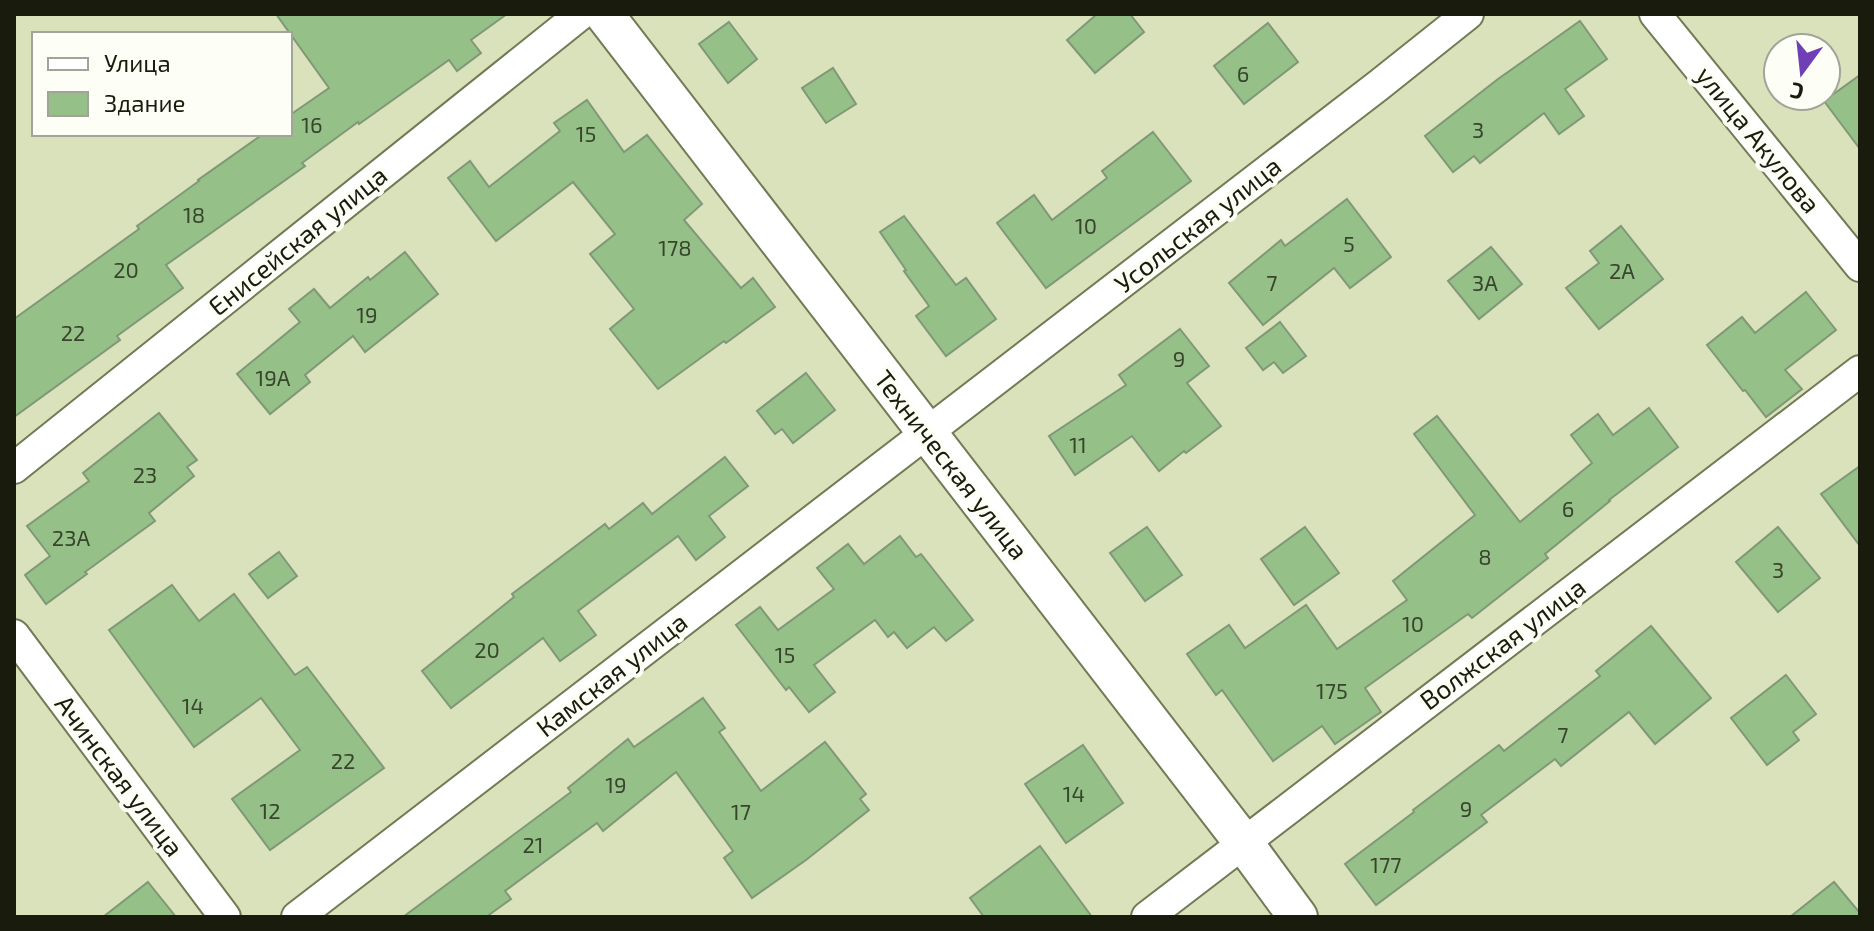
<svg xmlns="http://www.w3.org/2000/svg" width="1874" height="931" font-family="'Exo 2',sans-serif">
	<rect width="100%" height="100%" fill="#d9e2ba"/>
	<g fill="#95c087" stroke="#809878" stroke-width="2">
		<path d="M276,14H507L471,40L481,53L457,71L449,60L359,124L358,122L302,163L305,166L166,265L183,288L117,336L120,340L14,417V319L139,229L137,226L199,181L198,180L263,134H290V115L329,88Z"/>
		<path d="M1097,14H1130L1144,32L1095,73L1067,40Z"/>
		<path d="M1580,21L1607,59L1565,89L1584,116L1559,134L1544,113L1480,163L1474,156L1453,172L1425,136L1498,79Z"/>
		<path d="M729,22L757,59L728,83L699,44Z"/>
		<path d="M1268,23L1298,62L1244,104L1214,66Z"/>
		<path d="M833,68L856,104L826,123L802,88Z"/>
		<path d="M1860,75V149L1824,101Z"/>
		<path d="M587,100L624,152L647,135L702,204L684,220L741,288L753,278L775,307L726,343L724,341L658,389L610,329L634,309L590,254L615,234L573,182L496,241L448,178L470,161L489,187L560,131L554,123Z"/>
		<path d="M1153,132L1191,181L1046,288L997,223L1034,195L1052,220L1107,178L1102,171Z"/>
		<path d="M1347,199L1391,257L1350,288L1334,268L1263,325L1229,283L1281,240L1285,246Z"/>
		<path d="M904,216L956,285L966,278L996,319L946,356L916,316L929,306L904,271L906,270L880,232Z"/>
		<path d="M1621,226L1663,279L1599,329L1566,288L1599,263L1590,251Z"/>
		<path d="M1491,247L1522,284L1479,319L1448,281Z"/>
		<path d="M405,252L438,294L365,352L353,336L305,375L310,382L270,414L237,374L300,322L289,309L314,289L330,308L368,277L370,280Z"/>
		<path d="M1806,292L1836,330L1785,370L1802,389L1766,417L1745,390L1743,391L1707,345L1742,317L1755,333Z"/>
		<path d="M1280,322L1306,356L1283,373L1274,362L1263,370L1246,348Z"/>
		<path d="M1180,329L1209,366L1187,383L1221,426L1186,453L1184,451L1159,471L1132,436L1075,475L1049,436L1126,385L1119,375Z"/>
		<path d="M806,373L835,410L793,443L782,429L775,434L757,411Z"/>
		<path d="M1649,408L1678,447L1609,500L1610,501L1545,554L1548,558L1472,618L1468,614L1365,688L1381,712L1335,744L1322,726L1273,761L1222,690L1216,695L1187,654L1229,625L1245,648L1306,605L1337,649L1407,600L1393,581L1475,515L1414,434L1437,416L1520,522L1592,463L1571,435L1598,414L1613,435Z"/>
		<path d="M159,413L197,460L187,467L194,476L149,513L155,521L85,572L87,574L46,604L25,575L50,556L27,526L89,481L83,473Z"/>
		<path d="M725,457L748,486L709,516L725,537L696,560L678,536L578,611L596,635L560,661L543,638L451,708L422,671L514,597L512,594L605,524L609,529L643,503L652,514Z"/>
		<path d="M1860,466V546L1821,494Z"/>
		<path d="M1147,527L1182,575L1145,601L1110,553Z"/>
		<path d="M1305,527L1339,573L1294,605L1261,559Z"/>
		<path d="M1778,527L1820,578L1778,612L1736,562Z"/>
		<path d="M900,536L916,557L921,554L973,620L946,641L934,627L907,648L894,632L888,637L875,620L814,665L835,692L809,712L789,687L786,690L736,625L760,607L778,630L834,589L817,568L848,544L864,564Z"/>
		<path d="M279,552L297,576L268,598L249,574Z"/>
		<path d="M172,585L199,621L234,594L295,675L307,667L384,768L270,850L232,799L300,750L261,698L194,747L109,630Z"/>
		<path d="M1651,626L1711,698L1655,744L1629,712L1561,766L1555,759L1481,815L1487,822L1376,905L1345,864L1414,812L1413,810L1499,745L1504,751L1600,676L1596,671Z"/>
		<path d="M1786,675L1816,714L1793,732L1799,740L1767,765L1731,718Z"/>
		<path d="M703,698L725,728L719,732L761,791L825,742L866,794L860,799L869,810L806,860L752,898L724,858L733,851L676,772L603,831L597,823L505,891L511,899L486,917H403L571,792L568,788L628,739L634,747Z"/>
		<path d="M1083,745L1123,803L1066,843L1025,784Z"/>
		<path d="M1040,846L1092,917H984L970,898Z"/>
		<path d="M148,882L176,917H103Z"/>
		<path d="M1834,882L1860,913V917H1790Z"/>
	</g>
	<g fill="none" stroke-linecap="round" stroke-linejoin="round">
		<defs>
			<g id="minor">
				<path d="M1655,14L1860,266"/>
				<path d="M14,468L581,14"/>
				<path d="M14,635L225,917"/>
				<path d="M297,917L1379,85L1468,14"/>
				<path d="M1147,917L1860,371"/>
			</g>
			<path id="tertiary" d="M604,14L1243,842L1298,917"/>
		</defs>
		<use href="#minor" stroke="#727a55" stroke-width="34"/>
		<use href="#tertiary" stroke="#727a55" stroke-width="42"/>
		<use href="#minor" stroke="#fff" stroke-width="30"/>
		<use href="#tertiary" stroke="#fff" stroke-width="38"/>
	</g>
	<g text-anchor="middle" stroke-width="8" stroke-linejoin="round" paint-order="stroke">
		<g font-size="22" fill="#38452c">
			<text x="1243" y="82">6</text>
			<text x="312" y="133">16</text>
			<text x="1478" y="138">3</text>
			<text x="586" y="142">15</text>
			<text x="194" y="223">18</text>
			<text x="1086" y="234">10</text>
			<text x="1349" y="252">5</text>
			<text x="675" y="256">178</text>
			<text x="126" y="278">20</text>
			<text x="1622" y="279">2А</text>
			<text x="1272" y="291">7</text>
			<text x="1485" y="291">3А</text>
			<text x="367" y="323">19</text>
			<text x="73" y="341">22</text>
			<text x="1179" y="367">9</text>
			<text x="273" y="386">19А</text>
			<text x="1078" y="453">11</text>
			<text x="145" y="483">23</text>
			<text x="1568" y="517">6</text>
			<text x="71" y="546">23А</text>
			<text x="1485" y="565">8</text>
			<text x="1778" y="578">3</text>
			<text x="1413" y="632">10</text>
			<text x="487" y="658">20</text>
			<text x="785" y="663">15</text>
			<text x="1332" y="699">175</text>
			<text x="193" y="714">14</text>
			<text x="1563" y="743">7</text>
			<text x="343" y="769">22</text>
			<text x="616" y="793">19</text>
			<text x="1074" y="802">14</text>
			<text x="1466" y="817">9</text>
			<text x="270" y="819">12</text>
			<text x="741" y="820">17</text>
			<text x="533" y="853">21</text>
			<text x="1386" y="873">177</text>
		</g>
		<g font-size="26" fill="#191c0d" stroke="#fdfff7">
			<text transform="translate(1758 140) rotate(51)" y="9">улица Акулова</text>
			<text transform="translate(1198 225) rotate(-38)" y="9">Усольская улица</text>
			<text transform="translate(298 241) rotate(-39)" y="9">Енисейская улица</text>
			<text transform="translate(951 465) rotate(52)" y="9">Техническая улица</text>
			<text transform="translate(1503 644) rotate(-37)" y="9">Волжская улица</text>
			<text transform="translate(612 675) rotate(-38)" y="9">Камская улица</text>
			<text transform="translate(119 776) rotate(53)" y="9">Ачинская улица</text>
		</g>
	</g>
	<rect width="1874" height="931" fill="none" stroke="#191c0d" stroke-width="32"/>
	<rect x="32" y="32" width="260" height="104" fill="#fdfff7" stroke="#a2a499" stroke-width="2"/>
	<rect x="48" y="58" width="40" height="12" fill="#ffffff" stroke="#a2a499" stroke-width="2"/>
	<text x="104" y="72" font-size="24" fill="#191c0d">Улица</text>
	<rect x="48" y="92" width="40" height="24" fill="#95c087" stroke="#a2a499" stroke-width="2"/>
	<text x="104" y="112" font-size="24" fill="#191c0d">Здание</text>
	<g transform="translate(1802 72) rotate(195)"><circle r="38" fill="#fdfff7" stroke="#a2a499" stroke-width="2"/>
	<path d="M0-6L14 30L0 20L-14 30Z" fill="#703fb6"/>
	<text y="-12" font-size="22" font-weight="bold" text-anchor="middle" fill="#191c0d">С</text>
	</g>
</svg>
